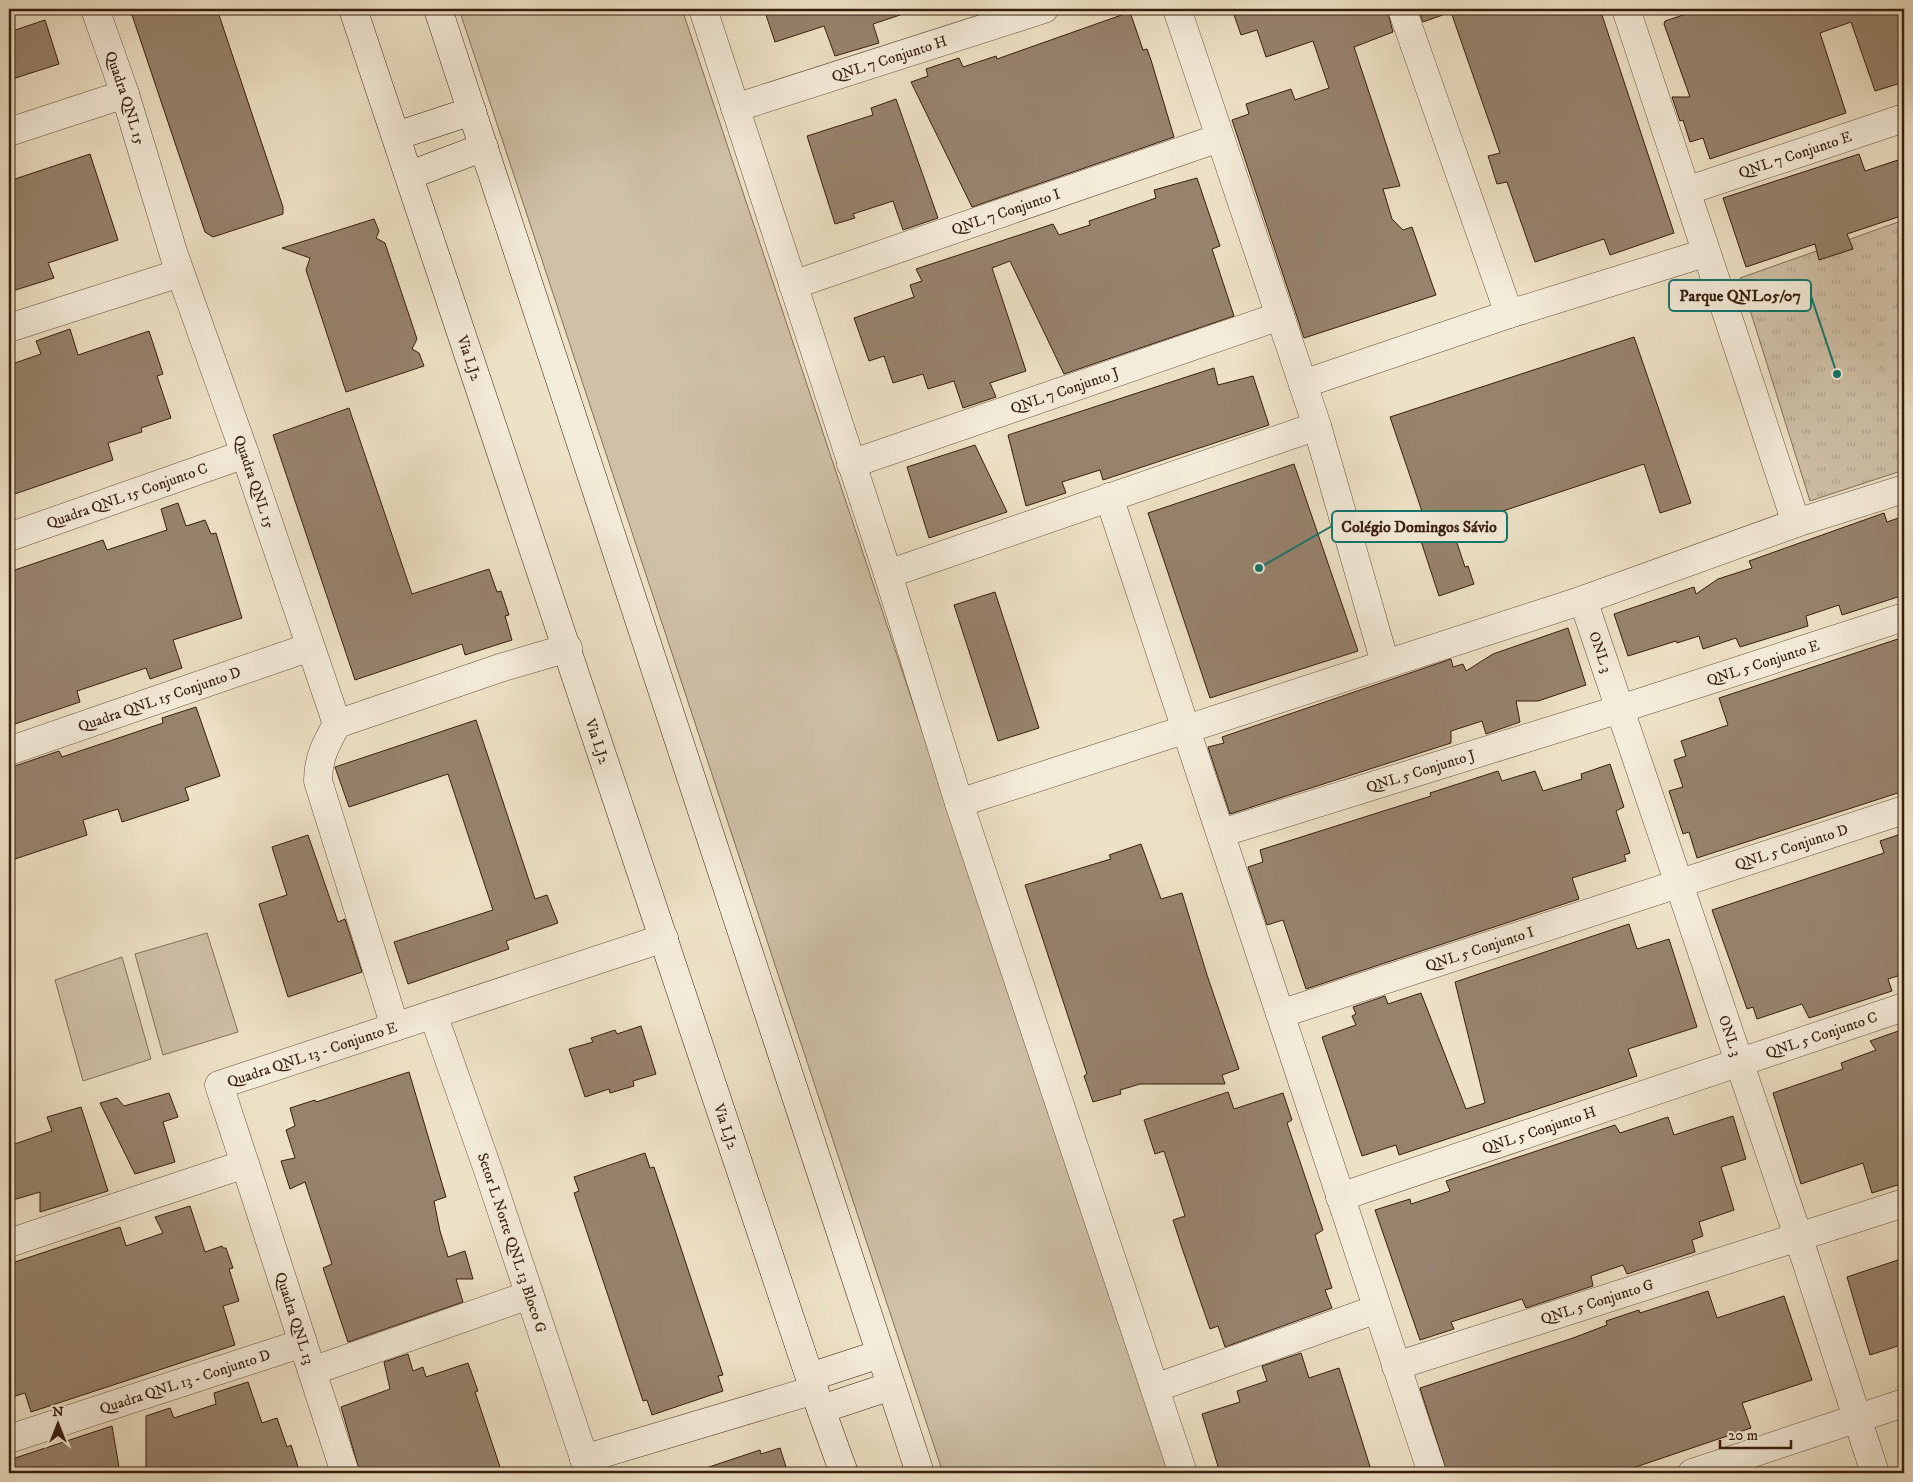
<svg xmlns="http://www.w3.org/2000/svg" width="1913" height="1482" font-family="'IM FELL DW Pica',serif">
	<defs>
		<pattern id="park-tufts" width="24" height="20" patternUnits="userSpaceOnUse" patternTransform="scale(1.25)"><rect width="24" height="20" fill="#cfc1a7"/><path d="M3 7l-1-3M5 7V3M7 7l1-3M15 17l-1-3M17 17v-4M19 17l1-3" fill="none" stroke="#b2a58f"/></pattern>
	</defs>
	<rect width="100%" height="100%" fill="#eee2c6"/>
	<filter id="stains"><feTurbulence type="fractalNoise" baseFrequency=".004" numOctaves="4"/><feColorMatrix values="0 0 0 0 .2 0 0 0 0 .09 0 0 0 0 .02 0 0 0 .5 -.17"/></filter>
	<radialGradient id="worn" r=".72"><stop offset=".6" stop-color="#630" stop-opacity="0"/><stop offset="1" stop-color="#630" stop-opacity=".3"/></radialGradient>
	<g fill="#cfc1a7" stroke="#846f5a">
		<path d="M459,9H682L1169,1473H943Z"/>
		<path d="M207,933L238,1032L163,1055L135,954Z"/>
		<path d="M122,957L151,1059L83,1081L55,980Z"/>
	</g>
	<path fill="url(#park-tufts)" stroke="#846f5a" d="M1904,220V470L1810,501L1740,278Z"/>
	<g fill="#97836d" stroke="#381d0d">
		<path d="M130,9H217L283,207V214L213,237L205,232Z"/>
		<path d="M764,9H908L909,12L873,24L879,43L835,56L824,26L775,42Z"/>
		<path d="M1232,9H1387L1393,32L1354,47L1400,186L1383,189L1392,219L1403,230L1412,227L1436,295L1304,338L1232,120L1249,114L1246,104L1291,89L1295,100L1329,88L1313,41L1266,57L1257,30L1241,35Z"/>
		<path d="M1418,9H1600L1674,233L1610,255L1604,239L1535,262L1507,182L1497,184L1488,156L1500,153L1451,12L1423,22Z"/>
		<path d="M1701,9H1904V82L1875,91L1851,22L1820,33L1846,113L1710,159L1703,138L1690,142L1683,120L1680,121L1672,97H1690L1664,24L1665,21Z"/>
		<path d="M1130,12L1143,50L1147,49L1151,60L1174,137L972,207L911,82L928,76L926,69L959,58L963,67L996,56L997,59Z"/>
		<path d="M45,20L59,64L9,80V32Z"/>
		<path d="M896,99L938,218L903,230L893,201L853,214L855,218L835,224L807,136L873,115L871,108Z"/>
		<path d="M90,154L118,240L48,263L54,278L9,292V181Z"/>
		<path d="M1859,154L1865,171L1904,158V215L1847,234L1853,249L1819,260L1815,244L1746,267L1723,198Z"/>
		<path d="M1197,178L1220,246L1212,249L1234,316L1064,374L1010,261L992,268L1026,371L990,383L996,397L963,408L954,381L928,389L923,374L893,383L884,356L869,361L854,318L914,297L910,285L922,281L916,269L1053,224L1059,235L1090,225L1089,221L1156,198L1154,190Z"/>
		<path d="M374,219L379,231L376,238L385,243L417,339L412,349L419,353L424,366L346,392L306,270L310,258L282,248Z"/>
		<path d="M70,329L78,355L149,331L163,374L157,376L171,418L141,428L142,432L108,443L113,460L9,496V365L41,354L36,341Z"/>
		<path d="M1634,337L1691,503L1660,513L1644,464L1452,528L1465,567L1468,566L1474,584L1439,596L1420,538L1430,535L1390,417Z"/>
		<path d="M1214,368L1218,385L1253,376L1269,425L1103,480L1100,470L1062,482L1066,493L1026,506L1008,435Z"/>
		<path d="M349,408L412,594L489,569L497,592L501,591L509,615L505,616L512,640L465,655L462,644L355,680L273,435Z"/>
		<path d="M975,445L1007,512L929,538L907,467Z"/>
		<path d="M1294,464L1358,651L1210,698L1148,513Z"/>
		<path d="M178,503L186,526L205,520L211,534L216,533L242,618L173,640L182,668L150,679L146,668L77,691L80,702L9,726V572L103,540L107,550L167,530L161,509Z"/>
		<path d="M1884,513L1887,522L1904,516V595L1842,615L1839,605L1806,616L1808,626L1740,647L1736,638L1703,649L1699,636L1677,643L1676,641L1628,656L1614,614L1694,587L1696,594L1718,579L1752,568L1749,561Z"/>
		<path d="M995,592L1039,728L998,741L954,605Z"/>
		<path d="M1568,628L1586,685L1538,701H1516L1520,722L1486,734L1482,721L1451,731V743L1230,814L1208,747L1224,743L1222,737L1451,659L1453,667L1463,664L1466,671L1493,654Z"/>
		<path d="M1904,637V791L1697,858L1689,832L1683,834L1669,791L1683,787L1674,760L1686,756L1681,741L1728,725L1719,698Z"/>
		<path d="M196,707L220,776L185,788L189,800L122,822L118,809L83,820L87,835L9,861V768L59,751L62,757L163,723L162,718Z"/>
		<path d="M476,720L535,899L547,895L558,923L506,941L509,949L408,984L394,942L493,910L448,774L349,807L335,767Z"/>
		<path d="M1610,764L1624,807L1616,811L1630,853L1624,855L1626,861L1572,878L1579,899L1306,989L1283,920L1267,925L1248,867L1263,862L1260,850L1431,796L1430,793L1498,771L1502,781L1535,771L1543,791L1582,779L1581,774Z"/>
		<path d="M1904,833V974L1888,979L1892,991L1809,1018L1802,1004L1757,1019L1753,1007L1747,1009L1712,910L1884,853L1880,841Z"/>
		<path d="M308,835L338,922L345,919L362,972L288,997L259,904L287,895L272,847Z"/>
		<path d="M1141,844L1161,899L1182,893L1207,975L1239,1069L1222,1075L1225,1084H1140L1120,1090L1121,1094L1093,1102L1084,1076L1087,1074L1025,885L1111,859L1109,855Z"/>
		<path d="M1629,924L1637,949L1669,939L1697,1027L1628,1049L1637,1076L1399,1155L1396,1145L1362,1156L1322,1037L1356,1025L1352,1016L1356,1014L1353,1007L1385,996L1388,1004L1421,993L1466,1109L1485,1103L1455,982Z"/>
		<path d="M641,1026L656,1074L633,1081L634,1086L610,1093L609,1089L585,1097L569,1049L593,1042L591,1038L615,1030L617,1034Z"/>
		<path d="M1904,1029V1183L1872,1193L1863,1163L1801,1184L1773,1093L1843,1069L1841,1063L1876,1050L1870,1041Z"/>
		<path d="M409,1072L446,1197L434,1201L440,1231L448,1257L465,1251L473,1279H456L463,1302L348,1342L323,1268L332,1264L305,1182L290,1189L281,1161L295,1158L286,1130L295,1126L290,1108L315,1100L316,1102Z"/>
		<path d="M1228,1092L1234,1109L1283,1093L1292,1120L1287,1123L1323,1230L1315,1235L1332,1288L1325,1290L1332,1308L1225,1347L1218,1326L1210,1329L1182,1248L1173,1220L1185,1216L1164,1151L1155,1154L1144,1120Z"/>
		<path d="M169,1093L178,1117L163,1122L175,1162L135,1174L100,1103L117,1098L124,1106Z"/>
		<path d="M81,1107L108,1191L40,1212V1192L13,1200L12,1197L9,1198V1146L52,1131L47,1117Z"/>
		<path d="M1733,1116L1746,1159L1721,1167L1734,1210L1699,1222L1703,1236L1692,1240L1695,1252L1627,1274L1623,1265L1591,1276L1593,1286L1526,1308L1522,1299L1451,1322L1454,1329L1420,1340L1375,1210L1410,1199L1411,1204L1450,1191L1446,1181L1615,1125L1620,1133L1668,1117L1674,1135Z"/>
		<path d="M645,1153L650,1168L654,1167L723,1375L718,1376L723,1391L652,1415L647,1400L643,1401L574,1193L579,1191L574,1177Z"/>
		<path d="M190,1206L205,1252L222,1246L223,1248H226L233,1268L229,1269L239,1301L223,1306L235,1345L31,1412L25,1393L9,1398V1264L120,1227L126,1246L163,1233L155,1217Z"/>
		<path d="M1904,1258V1344L1870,1355L1847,1277Z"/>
		<path d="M1708,1291L1717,1318L1784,1296L1812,1380L1742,1403L1751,1428L1618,1473H1447L1420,1388L1573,1338L1607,1325L1606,1321L1639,1310L1640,1313Z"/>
		<path d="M1301,1353L1309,1378L1339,1368L1372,1473H1220L1202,1414L1240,1402L1237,1391L1267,1381L1262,1366Z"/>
		<path d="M408,1354L413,1371L423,1367L426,1377L468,1363L478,1391L475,1392L502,1473H360L341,1407L390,1389L384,1362Z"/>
		<path d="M248,1382L262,1423L277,1418L287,1447L291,1445L300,1473H146V1416L170,1408L174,1418L216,1404L214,1393Z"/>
		<path d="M112,1426L120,1473H9V1460Z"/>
		<path d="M780,1448L788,1473H703V1469L760,1450L761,1454Z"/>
	</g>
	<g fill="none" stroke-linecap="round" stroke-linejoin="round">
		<defs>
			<g id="street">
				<path id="s1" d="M95,9L125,94L174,255L245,454L337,724L500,668L568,648"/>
				<path d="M703,9L888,574L959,803L1183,1473"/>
				<path d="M1177,9L1317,426L1385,663"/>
				<path d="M1402,9L1509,314"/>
				<path d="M1626,9L1796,523"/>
				<path id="s2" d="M735,108L1044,9"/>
				<path d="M9,132L125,94"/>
				<path id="s3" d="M1686,191L1904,118"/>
				<path id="s4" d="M793,285L1219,138"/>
				<path d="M9,328L180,273"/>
				<path d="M1303,384L1509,314L1705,253"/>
				<path id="s5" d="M851,464L1280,316"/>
				<path d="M1109,497L1432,1473"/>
				<path id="s6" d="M9,537L245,454"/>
				<path d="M888,574L1317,426"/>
				<path id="s7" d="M1583,600L1799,1239L1875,1473"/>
				<path d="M337,724C326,744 318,758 318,781L395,1027"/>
				<path id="s8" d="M9,751L310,647"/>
				<path d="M959,803L1583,600L1796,523L1904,489"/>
				<path id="s9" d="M1221,833L1620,709L1904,617"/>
				<path id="s10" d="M433,1014L488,1170L589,1473"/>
				<path id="s11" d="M1280,1014L1904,810"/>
				<path id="s12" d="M245,1164L345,1473"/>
				<path id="s13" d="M1340,1197L1904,1007"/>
				<path id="s14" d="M9,1243L245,1164L219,1085L664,938"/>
				<path id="s15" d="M1396,1366L1904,1203"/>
				<path d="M312,1371L529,1295"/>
				<path d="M1155,1388L1377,1309"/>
				<path id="s16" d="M9,1439L303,1343"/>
				<path d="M584,1459L814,1390"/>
				<path d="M1692,1473L1904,1403"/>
			</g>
			<g id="secondary">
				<path id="s17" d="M353,9L814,1390L844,1473"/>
				<path d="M438,9L920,1473"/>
				<path d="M396,136L472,111"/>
				<path d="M410,175L484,147"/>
				<path d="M810,1377L880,1354"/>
				<path d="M822,1409L891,1386"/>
			</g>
		</defs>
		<use href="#street" stroke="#664e3b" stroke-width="29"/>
		<use href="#secondary" stroke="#381d0d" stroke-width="29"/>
		<use href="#street" stroke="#f4ecda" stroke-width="28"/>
		<use href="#secondary" stroke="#f4ecda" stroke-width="28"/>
	</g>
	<g text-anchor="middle" stroke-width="4" stroke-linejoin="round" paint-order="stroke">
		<g font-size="15" fill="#381d0d" stroke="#f4ecda">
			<text dy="5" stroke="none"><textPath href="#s2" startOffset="162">QNL 7 Conjunto H</textPath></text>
			<text dy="5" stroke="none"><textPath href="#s1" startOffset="94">Quadra QNL 15</textPath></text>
			<text dy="5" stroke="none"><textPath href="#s3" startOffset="115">QNL 7 Conjunto E</textPath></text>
			<text dy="5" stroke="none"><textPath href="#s4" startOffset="225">QNL 7 Conjunto I</textPath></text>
			<text dy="5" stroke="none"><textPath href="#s17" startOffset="368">Via LJ2</textPath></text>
			<text dy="5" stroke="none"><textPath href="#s5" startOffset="226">QNL 7 Conjunto J</textPath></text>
			<text dy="5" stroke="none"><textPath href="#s1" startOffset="499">Quadra QNL 15</textPath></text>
			<text dy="5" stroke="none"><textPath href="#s6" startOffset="125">Quadra QNL 15 Conjunto C</textPath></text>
			<text dy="5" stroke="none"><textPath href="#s7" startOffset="55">ONL 3</textPath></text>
			<text dy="5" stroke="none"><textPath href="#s9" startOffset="568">QNL 5 Conjunto E</textPath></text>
			<text dy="5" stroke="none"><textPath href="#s8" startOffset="159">Quadra QNL 15 Conjunto D</textPath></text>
			<text dy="5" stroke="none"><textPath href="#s17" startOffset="772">Via LJ2</textPath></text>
			<text dy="5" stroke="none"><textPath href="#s9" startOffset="209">QNL 5 Conjunto J</textPath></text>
			<text dy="5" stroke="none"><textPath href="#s11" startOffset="538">QNL 5 Conjunto D</textPath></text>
			<text dy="5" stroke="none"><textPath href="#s11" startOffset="210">QNL 5 Conjunto I</textPath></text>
			<text dy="5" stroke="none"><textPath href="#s13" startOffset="508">QNL 5 Conjunto C</textPath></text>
			<text dy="5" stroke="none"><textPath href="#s7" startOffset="460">ONL 3</textPath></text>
			<text dy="5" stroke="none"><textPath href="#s14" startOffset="430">Quadra QNL 13 - Conjunto E</textPath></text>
			<text dy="5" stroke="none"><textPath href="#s17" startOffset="1178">Via LJ2</textPath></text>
			<text dy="5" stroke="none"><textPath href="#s13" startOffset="210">QNL 5 Conjunto H</textPath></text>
			<text dy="5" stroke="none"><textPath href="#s10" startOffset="242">Setor L Norte QNL 13 Bloco G</textPath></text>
			<text dy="5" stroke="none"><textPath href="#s15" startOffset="211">QNL 5 Conjunto G</textPath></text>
			<text dy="5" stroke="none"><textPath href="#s12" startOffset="162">Quadra QNL 13</textPath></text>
			<text dy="5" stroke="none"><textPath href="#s16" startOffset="185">Quadra QNL 13 - Conjunto D</textPath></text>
		</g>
	</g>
	<path fill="none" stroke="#0f766e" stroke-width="2" d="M1837 374L1811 296M1259 568L1332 526"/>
	<g fill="#0f766e" stroke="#f4ecda" stroke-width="2">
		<circle cx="1837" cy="374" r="5"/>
		<circle cx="1259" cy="568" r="5"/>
	</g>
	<g fill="#f4ecda" stroke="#0f766e" stroke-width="2">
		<rect x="1669" y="280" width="142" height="31" rx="5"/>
		<rect x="1332" y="511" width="175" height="31" rx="5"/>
	</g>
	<g font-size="16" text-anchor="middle" font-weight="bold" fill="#381d0d">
		<text x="1740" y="301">Parque QNL05/07</text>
		<text x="1419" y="532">Colégio Domingos Sávio</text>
	</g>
	<rect width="1913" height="1482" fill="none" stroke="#eee2c6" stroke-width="30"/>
	<rect x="10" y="10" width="1893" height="1462" fill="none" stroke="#381d0d" stroke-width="2.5"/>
	<rect x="15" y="15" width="1883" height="1452" fill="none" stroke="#381d0d"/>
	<g transform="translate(58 1424)" stroke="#f4ecda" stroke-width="4" paint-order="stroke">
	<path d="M0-4L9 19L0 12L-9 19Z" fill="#381d0d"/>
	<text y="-8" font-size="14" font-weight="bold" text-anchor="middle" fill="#381d0d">N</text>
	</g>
	<path d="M1720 1440v8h71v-8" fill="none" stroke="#381d0d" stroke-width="2.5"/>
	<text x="1728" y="1440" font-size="15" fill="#381d0d" stroke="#f4ecda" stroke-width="4" paint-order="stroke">20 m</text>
	<rect width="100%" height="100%" filter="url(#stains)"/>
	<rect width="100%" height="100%" fill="url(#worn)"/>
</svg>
